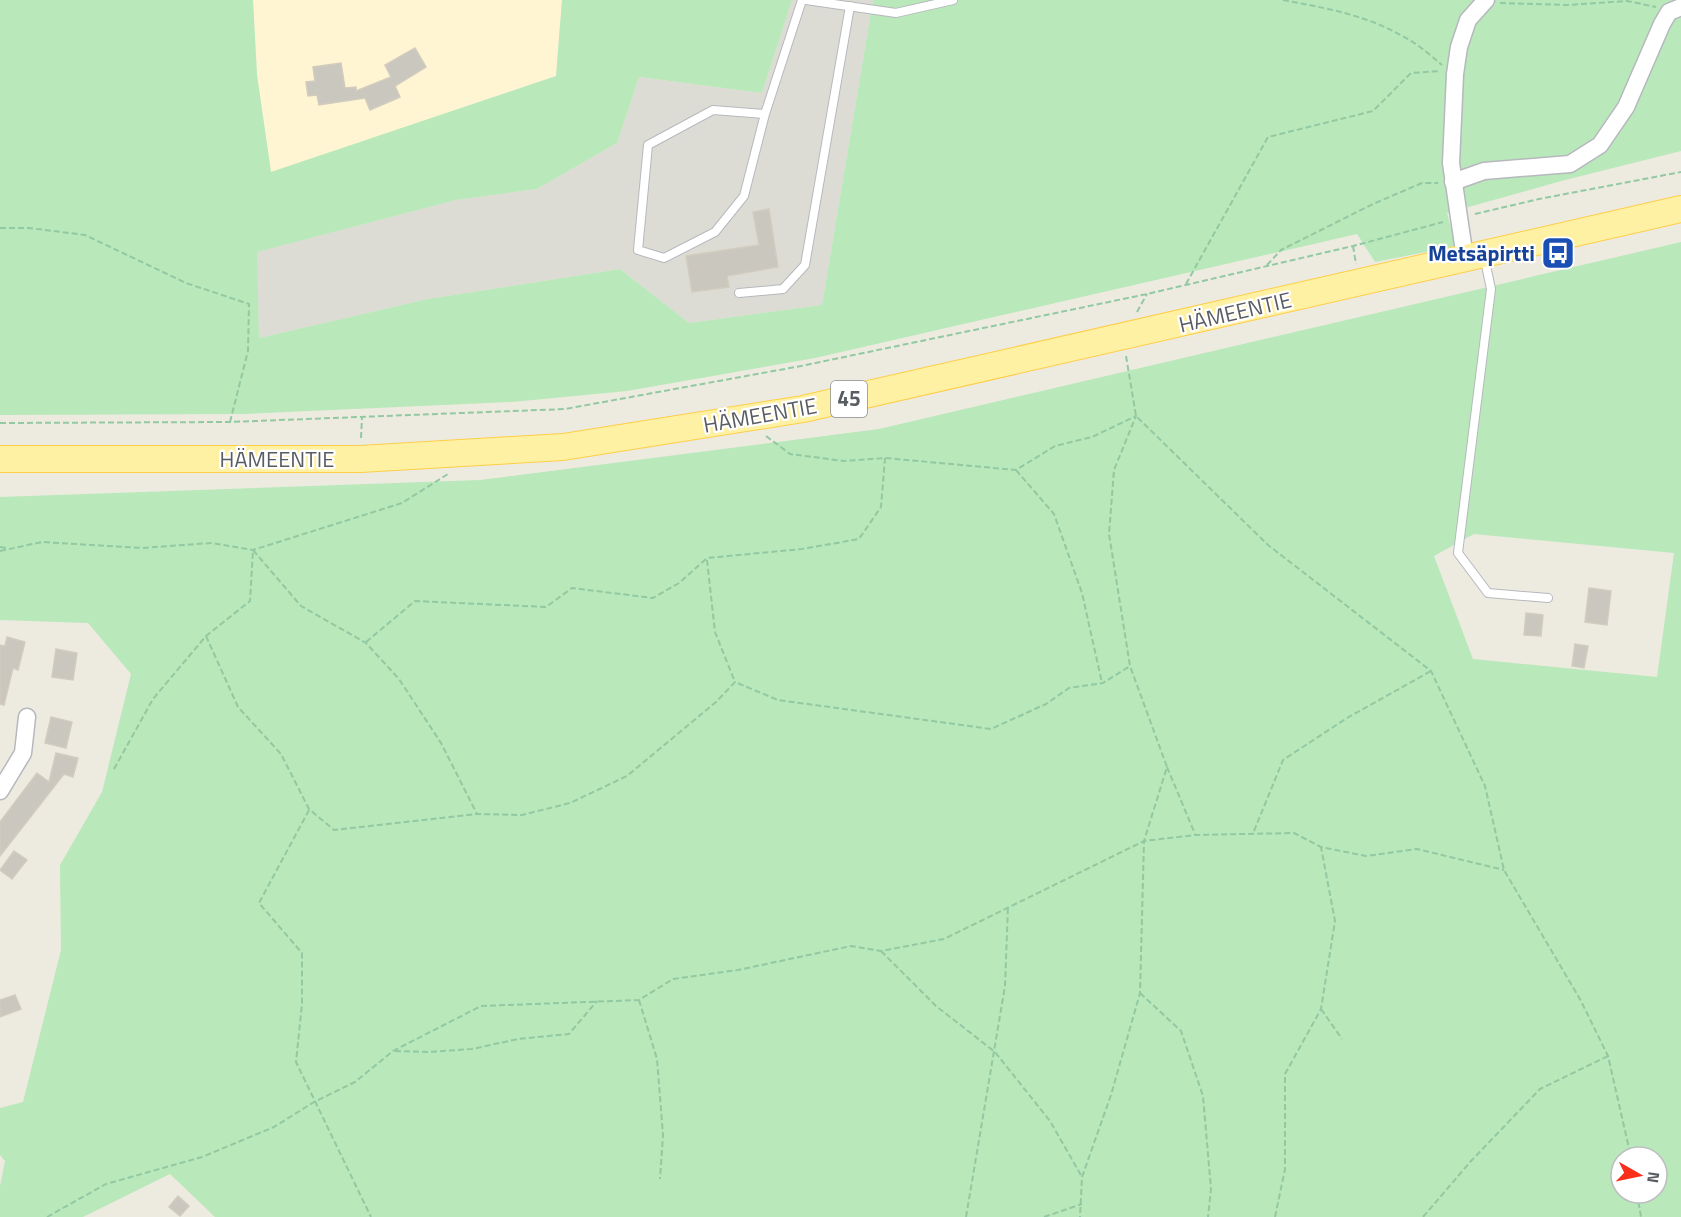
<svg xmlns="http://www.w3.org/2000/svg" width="1681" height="1217" font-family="'Titillium Web',sans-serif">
	<rect width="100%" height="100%" fill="#edebe0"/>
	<path fill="#fff5d3" d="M253,0H562L556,76L271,172L257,75Z"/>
	<path fill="#dddcd4" d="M792,0H873L822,305L689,323L620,269L428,299L259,338L256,252L456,200L537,189L617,143L639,77L762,93Z"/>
	<g fill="#b9e8ba" fill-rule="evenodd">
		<path d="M0,0H253L257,75L271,172L556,76L562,0H792L762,93L639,77L617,143L537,189L456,200L257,252L259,338L428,299L620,269L689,323L822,305L873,0H1681V151L1565,180L1447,213L1456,246L1375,262L1357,234L815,358L627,391L512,402L244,414L0,415Z"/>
		<path d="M1681,242V1217H215L170,1174L83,1217H0V1186L5,1161L0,1155V1108L23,1102L61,950L60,865L102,792L131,674L88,623L0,620V497L480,480L879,429ZM1474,534L1674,553L1657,677L1473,659L1434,556ZM1621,1157H1657V1193H1621Z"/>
	</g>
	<g fill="#cac7bf" stroke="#d2ccbe" stroke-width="1.5">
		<path d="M415,48L426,67L395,86L400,97L370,110L365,98L319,105L317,95L308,96L306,82L315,81L313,67L341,63L345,88L356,87V91L391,77L385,65Z"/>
		<path d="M769,209L778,267L727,276L729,287L692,292L686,256L759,245L753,212Z"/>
		<path d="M1589,588L1611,591L1607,625L1585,622Z"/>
		<path d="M1526,613L1543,615L1541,636L1524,635Z"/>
		<path d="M7,637L25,642L18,670L13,668L4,705L0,704V645L5,646Z"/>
		<path d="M1575,644L1588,646L1584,668L1572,666Z"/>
		<path d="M56,649L77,653L73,680L52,677Z"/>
		<path d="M51,717L72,722L66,748L45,743Z"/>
		<path d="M56,753L78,758L73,777L64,774L0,856V822L37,773L49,782Z"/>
		<path d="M14,851L27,860L12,879L0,870Z"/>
		<path d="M15,995L21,1009L0,1017V1000Z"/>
		<path d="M178,1196L189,1206L180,1216L169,1207Z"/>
	</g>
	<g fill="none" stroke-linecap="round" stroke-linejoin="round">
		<defs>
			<g id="service">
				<path d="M806,0L896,13L953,0"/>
				<path d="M765,114L713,110L648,145L638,250L664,258L715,232L744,196L765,114L802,0"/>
				<path d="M1484,256L1491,289L1458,553L1488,593L1548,598"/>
				<path d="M739,293L783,289L805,265L850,6"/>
			</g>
			<g id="minor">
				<path d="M1453,182L1484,171L1570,164L1600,145L1626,107L1662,24L1669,12L1681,7"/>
				<path d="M1465,258L1451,163L1455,74L1459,47L1468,20L1486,0"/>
				<path d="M0,791L23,753L27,717"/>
			</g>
			<path id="primary" d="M0,459H360L563,447L803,409L1681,209"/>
		</defs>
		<use href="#service" stroke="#b6b8be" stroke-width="10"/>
		<use href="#minor" stroke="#b6b8be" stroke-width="19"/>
		<use href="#primary" stroke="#fece48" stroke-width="28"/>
		<g stroke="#92c9a2" stroke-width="2" stroke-dasharray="6 3" stroke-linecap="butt">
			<path d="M1283,0C1325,8 1367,15 1404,37C1418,44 1430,55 1442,65"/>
			<path d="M1500,3L1567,5L1627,1L1656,7"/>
			<path d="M1475,214L1539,199L1681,172"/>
			<path d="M0,228H29L85,235L186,283L249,304L248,351L230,422"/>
			<path d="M1353,246L1356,264"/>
			<path d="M1267,265L1281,250L1373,204L1422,183H1438"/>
			<path d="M1186,284L1268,137L1373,111L1411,73L1440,71"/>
			<path d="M1137,312L1147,294"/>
			<path d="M1126,356L1136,416L1268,545L1431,671L1485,786L1504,870L1581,1001L1608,1056L1631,1157"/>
			<path d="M0,423L230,422L565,409L801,366L1147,294L1353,246L1443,222"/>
			<path d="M766,436L790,454L844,461L885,458L1016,470L1055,446L1092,437L1136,416L1114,470L1109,534L1130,666L1167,767L1144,841L1140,993L1111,1095L1082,1177L1080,1217"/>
			<path d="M361,438L362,418"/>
			<path d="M1016,470L1054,514L1082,593L1102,683"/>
			<path d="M0,547L6,548"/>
			<path d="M0,551L42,542L142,548L211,543L253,550L402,503L448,474"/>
			<path d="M707,560L715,632L735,682"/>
			<path d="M206,636L238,707L281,754L309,809L334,830L477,814L522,815L570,803L627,776L716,702L735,682L778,700L991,729L1046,704L1069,688L1103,683L1130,666"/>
			<path d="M366,642L415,601L546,607L572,588L653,598L679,583L707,558L802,549L859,539L881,507L885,458"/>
			<path d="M1167,767L1195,834"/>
			<path d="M114,769L153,699L206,636L250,601L253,550L301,606L366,643L399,679L441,743L477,814"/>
			<path d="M309,810L259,903L302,953V1004L296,1062L371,1217"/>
			<path d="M1254,831L1283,760L1347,718L1431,671"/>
			<path d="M881,951L936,1006L995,1052L1050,1121L1082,1177"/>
			<path d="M1140,993L1181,1031L1203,1096L1211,1189L1208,1217"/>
			<path d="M639,1000L657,1059L663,1135L660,1179"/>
			<path d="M1321,1009L1342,1039"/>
			<path d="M395,1051L428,1052L472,1049L518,1039L569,1034L597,1001"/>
			<path d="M1637,1193L1641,1217"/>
			<path d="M47,1217L106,1184L202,1157L274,1127L314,1102L355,1082L393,1051L481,1006L639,1000L673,979L738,970L851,946L881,951L944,939L1144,841L1195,835L1294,833L1321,847L1366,856L1417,849L1504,870"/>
			<path d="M966,1217L1005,986L1008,906"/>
			<path d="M1044,1217L1082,1204"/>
			<path d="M1275,1217L1285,1169V1074L1321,1009L1335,921L1321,847"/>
			<path d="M1423,1217L1471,1161L1540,1089L1608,1056"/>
		</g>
		<use href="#service" stroke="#fff" stroke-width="8"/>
		<use href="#minor" stroke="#fff" stroke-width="16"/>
		<use href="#primary" stroke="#fff1a3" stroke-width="26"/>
	</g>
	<defs>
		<symbol id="bus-square" viewBox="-11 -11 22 22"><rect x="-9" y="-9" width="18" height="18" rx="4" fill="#1a4fb4" stroke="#fff"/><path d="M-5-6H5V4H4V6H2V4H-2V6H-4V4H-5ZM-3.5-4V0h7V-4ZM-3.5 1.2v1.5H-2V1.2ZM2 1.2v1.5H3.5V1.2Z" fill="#fff"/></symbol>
	</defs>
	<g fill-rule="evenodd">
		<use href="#bus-square" x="1539" y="234" width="38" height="38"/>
	</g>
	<g text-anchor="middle" stroke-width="4.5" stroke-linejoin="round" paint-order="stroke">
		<rect fill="#fff" stroke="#8b8e91" stroke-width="1.5" x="831" y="381" width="36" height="36" rx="4.5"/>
		<g font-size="21" font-weight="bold" fill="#595d62">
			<text x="849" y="406">45</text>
		</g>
		<g font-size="22" font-weight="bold" fill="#164399" stroke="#fff" text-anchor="end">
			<text x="1535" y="261">Metsäpirtti</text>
		</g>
		<g font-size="22" fill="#595d62" stroke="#fff">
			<text transform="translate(1235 312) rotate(-13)" y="8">HÄMEENTIE</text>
			<text transform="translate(760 415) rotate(-10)" y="8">HÄMEENTIE</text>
			<text x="277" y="467">HÄMEENTIE</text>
		</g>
	</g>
	<g transform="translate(1639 1175) rotate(99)"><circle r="28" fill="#ffffff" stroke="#bdbec0" stroke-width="1.5"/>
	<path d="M0-4.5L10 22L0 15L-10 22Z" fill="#f92f1a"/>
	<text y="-9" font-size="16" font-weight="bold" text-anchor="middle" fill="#595d62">N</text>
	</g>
</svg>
